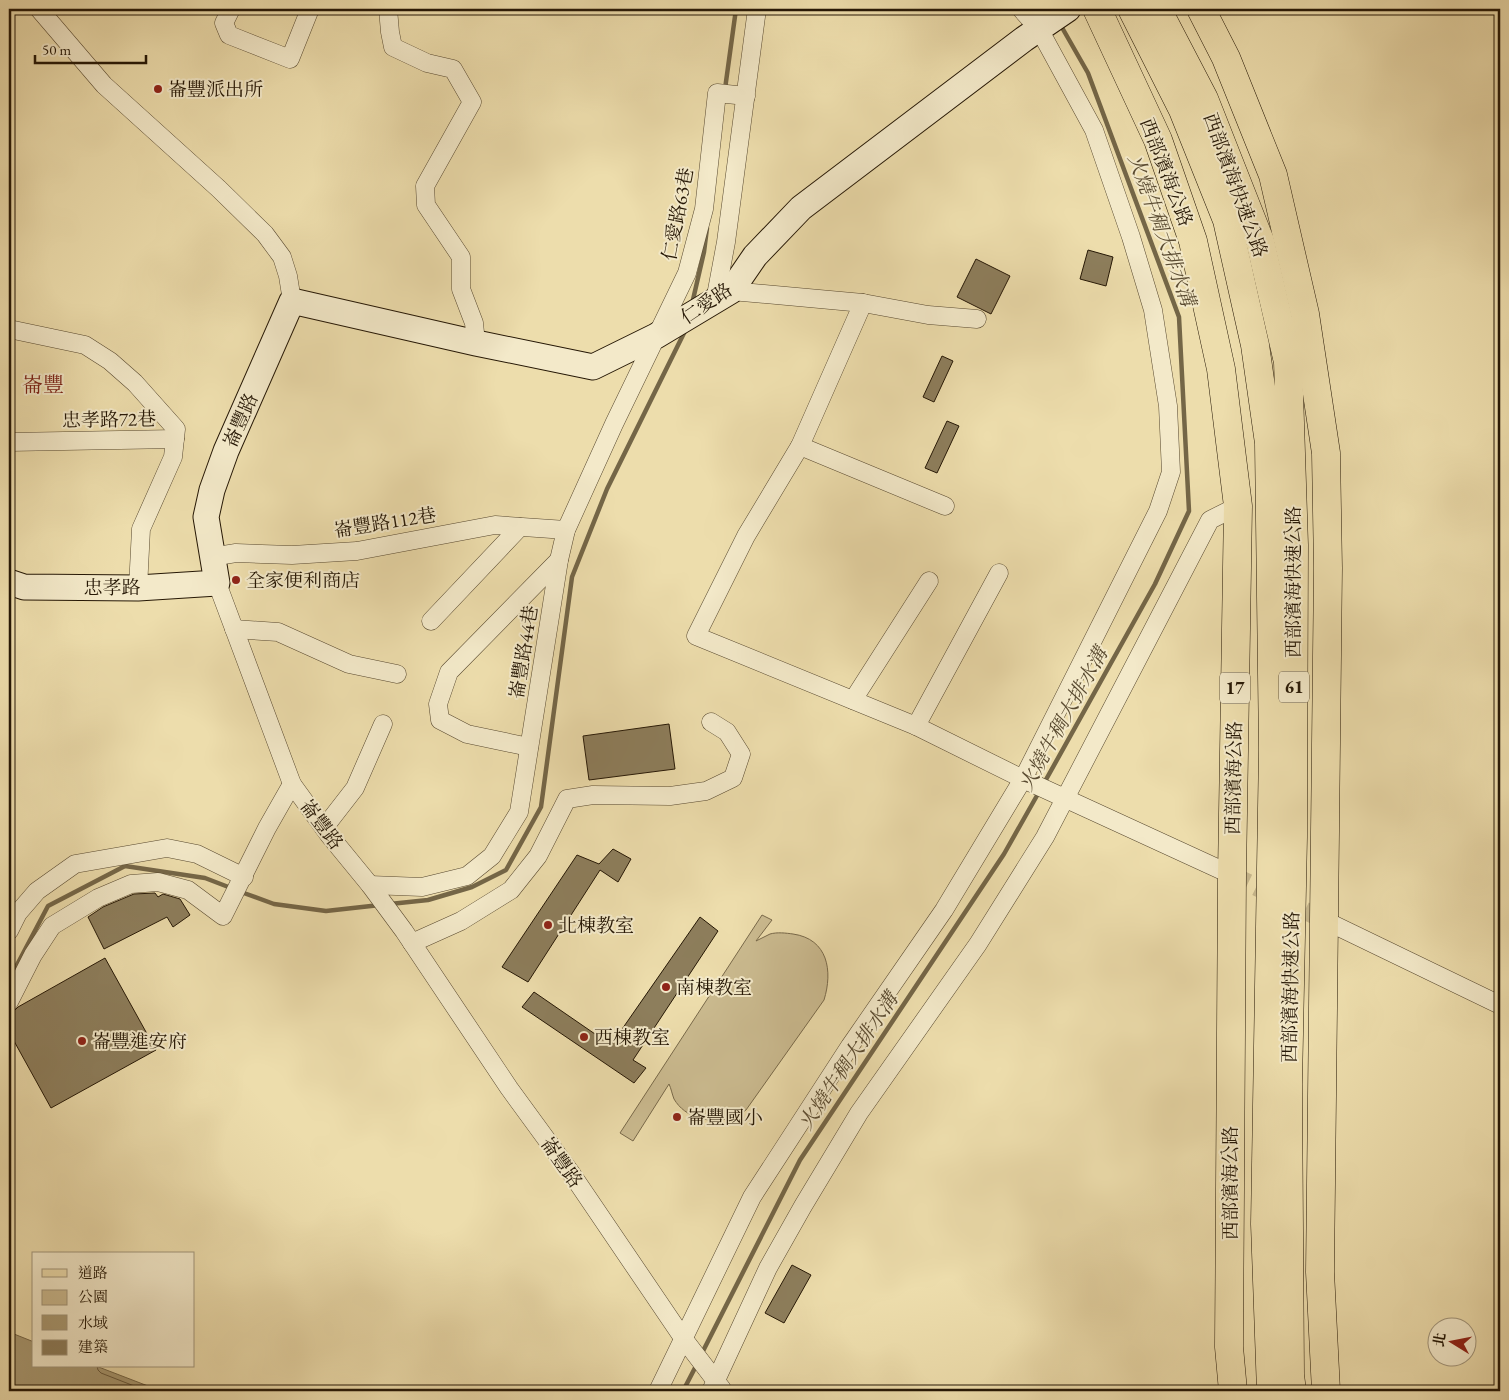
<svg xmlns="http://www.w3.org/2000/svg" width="1509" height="1400" font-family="'EB Garamond','Noto Serif TC',serif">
	<rect width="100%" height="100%" fill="#edddac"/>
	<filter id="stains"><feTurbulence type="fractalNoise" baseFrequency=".004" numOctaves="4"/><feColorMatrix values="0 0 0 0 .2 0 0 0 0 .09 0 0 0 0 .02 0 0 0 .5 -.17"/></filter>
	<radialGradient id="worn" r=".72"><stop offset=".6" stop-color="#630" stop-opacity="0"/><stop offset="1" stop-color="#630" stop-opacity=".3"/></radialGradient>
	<path fill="#cbbb90" stroke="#78694a" d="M762,915L772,920L756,941C761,939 765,936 770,934C777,932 786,933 793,934C828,939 833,971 824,1000L746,1110C741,1113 736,1116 731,1118C710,1124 685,1118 674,1099C672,1094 671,1088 669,1084L633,1141L620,1133Z"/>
	<path fill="#a99a73" stroke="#746647" d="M9,1332L34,1342V1366H96L161,1391H9Z"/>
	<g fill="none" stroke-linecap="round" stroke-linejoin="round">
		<path stroke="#67583c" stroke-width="1" d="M97,1366L98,1370L101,1373L147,1391"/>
		<g stroke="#746647" stroke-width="4.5">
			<path d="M725,89L736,9"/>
			<path d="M692,304L704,252L707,228"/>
			<path d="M1043,785L1155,584L1189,511L1179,317L1088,73L1060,24"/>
			<path d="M241,892L274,904L326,911L380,905"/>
			<path d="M390,904L428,900L472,887L506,870L541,807L572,577L607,489L686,329"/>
			<path d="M9,980L48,906L125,866L205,878L231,888"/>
			<path d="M701,1355L800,1160L1004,854L1039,792"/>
			<path d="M683,1391L697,1364"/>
		</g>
	</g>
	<g fill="#8d7e5c" stroke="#251705">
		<path d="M1088,250L1113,257L1106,286L1080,279Z"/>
		<path d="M976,259L1010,276L991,314L957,297Z"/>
		<path d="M942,356L953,361L934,402L923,397Z"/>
		<path d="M947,421L959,426L937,473L925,468Z"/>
		<path d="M669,724L675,769L589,780L583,736Z"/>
		<path d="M613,849L631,859L618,882L600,870L528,982L502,967L577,855L599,864Z"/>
		<path d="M155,893L158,897L163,894L180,899L190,915L173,927L167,917L104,949L88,917L103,907L134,894Z"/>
		<path d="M700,917L718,931L633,1060L646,1068L634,1083L522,1007L534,992L611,1045Z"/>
		<path d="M105,958L156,1050L51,1108L9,1032V1012L14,1011L18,1007Z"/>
		<path d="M792,1265L811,1275L784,1323L765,1313Z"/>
	</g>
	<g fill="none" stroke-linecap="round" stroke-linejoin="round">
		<path stroke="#c5b58b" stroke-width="18" stroke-dasharray="18 9" stroke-linecap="butt" d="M1232,875L1324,920"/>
		<defs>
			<g id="street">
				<path d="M39,9L104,85L219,189L265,234L282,257L288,276L292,301"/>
				<path d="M231,9L224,23L229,35L290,59L310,9"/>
				<path d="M388,9L390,32L393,47L427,63L453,69L472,102L425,186L426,205L461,257V289L474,323L476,343"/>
				<path d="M731,291L863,303L928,315L977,319"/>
				<path d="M715,301L726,242L757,9"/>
				<path d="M863,303L800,446L746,536L696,636L916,726L1023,779L1232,875"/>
				<path d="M9,329L85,345L110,361L135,383L176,429L173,457L141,529L138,588"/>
				<path d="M9,442L175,439"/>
				<path d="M800,446L945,506"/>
				<path d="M211,557L236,553L292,555L357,551L495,525L566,530"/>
				<path d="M217,583L292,784L329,835L370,885L404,931L509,1088L571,1173L683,1338L722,1389"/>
				<path d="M431,621L520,527"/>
				<path d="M234,629L278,632L349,664L397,674"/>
				<path d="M853,700L929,581"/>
				<path d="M916,726L999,573"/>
				<path d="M529,747L467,734L440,720L438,704L449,672L559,560"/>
				<path d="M324,828L355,788L383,724"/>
				<path d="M370,885L422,887L467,876L492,856L519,812L559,560L566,530L614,424L687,273L704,209L717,93L746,96"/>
				<path d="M1324,920L1500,1005"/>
				<path d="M9,931L18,913L37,891L75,864L167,848L197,854L244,877"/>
				<path d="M412,943L461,921L511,890L538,856L567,799L593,795L670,796L706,791L733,778L741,754L727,732L711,722"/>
				<path d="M9,1002L33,955L52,926L98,898L131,884L158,882L188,890L223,916L267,828L292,784"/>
				<path d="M658,1391L752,1197L850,1046L944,910L1023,779L1158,511L1171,472L1168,406L1153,310L1131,237L1094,130L1039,29L1021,9"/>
				<path d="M711,1391L768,1268L803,1206L859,1113L978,944L1045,837L1210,520L1238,506"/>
			</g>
			<path id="secondary" d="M9,582L24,587L138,588L217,583L206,517L212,490L226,451L292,301L476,343L593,367L656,336L731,291L755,256L801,208L1024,39L1068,9"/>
			<g id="primary">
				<path d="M1097,9L1158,140L1193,241L1221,369L1238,506L1232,875L1229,1347L1233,1391"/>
				<path d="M1201,9L1226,58L1273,175L1305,314L1326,453L1328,568L1320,1272L1326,1391"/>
			</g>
			<g id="highway">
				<path d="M1132,9L1183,110L1227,220L1255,345L1269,443L1273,749L1265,1224L1271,1391"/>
				<path d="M1157,9L1204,99L1260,241L1288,362L1294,545L1293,837L1288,1084L1290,1375L1292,1391"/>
			</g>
		</defs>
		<use href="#street" stroke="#57482f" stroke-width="19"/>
		<use href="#secondary" stroke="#251705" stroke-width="27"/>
		<use href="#primary" stroke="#251705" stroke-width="29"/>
		<use href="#highway" stroke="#251705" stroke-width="29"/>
		<use href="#street" stroke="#f3e9c9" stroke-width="18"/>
		<use href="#secondary" stroke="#f3e9c9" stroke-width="25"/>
		<use href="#primary" stroke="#edddac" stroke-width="28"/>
		<use href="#highway" stroke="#edddac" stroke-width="28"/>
	</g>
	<g fill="#8f2418" stroke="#f3e9c9" stroke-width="2">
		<circle cx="158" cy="89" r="5"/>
		<circle cx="236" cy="580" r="5"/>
		<circle cx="548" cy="925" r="5"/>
		<circle cx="666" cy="987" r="5"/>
		<circle cx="584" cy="1037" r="5"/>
		<circle cx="82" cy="1041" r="5"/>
		<circle cx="677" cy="1117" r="5"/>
	</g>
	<g text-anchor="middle" stroke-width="4" stroke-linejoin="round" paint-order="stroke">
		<g fill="#f3e9c9" stroke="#635640" stroke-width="1">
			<rect x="1279" y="671.5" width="30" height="31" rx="4"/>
			<rect x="1220" y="672.5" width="30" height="31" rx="4"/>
		</g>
		<g font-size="18" font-weight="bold" fill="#251705">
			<text x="1294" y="693">61</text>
			<text x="1235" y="694">17</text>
		</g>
		<g font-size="19" fill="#251705" stroke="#f3e9c9" text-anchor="start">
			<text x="168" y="96">崙豐派出所</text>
			<text x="246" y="587">全家便利商店</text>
			<text x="558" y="932">北棟教室</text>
			<text x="676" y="994">南棟教室</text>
			<text x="594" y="1044">西棟教室</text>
			<text x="92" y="1048">崙豐進安府</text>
			<text x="687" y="1124">崙豐國小</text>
		</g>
		<g font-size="19" fill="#251705" stroke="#f3e9c9">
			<text transform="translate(1167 172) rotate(69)" y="7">西部濱海公路</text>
			<text transform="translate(1236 185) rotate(70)" y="7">西部濱海快速公路</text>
			<text transform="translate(677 214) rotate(-79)" y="7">仁愛路63巷</text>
			<text transform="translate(706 303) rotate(-34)" y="7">仁愛路</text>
			<text transform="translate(109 419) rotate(-1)" y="7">忠孝路72巷</text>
			<text transform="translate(240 420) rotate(-66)" y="7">崙豐路</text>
			<text transform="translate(385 522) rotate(-9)" y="7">崙豐路112巷</text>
			<text transform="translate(1293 582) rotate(-90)" y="7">西部濱海快速公路</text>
			<text x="112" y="594">忠孝路</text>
			<text transform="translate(523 652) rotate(-81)" y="7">崙豐路44巷</text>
			<text transform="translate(1233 778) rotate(-89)" y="7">西部濱海公路</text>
			<text transform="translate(322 824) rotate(53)" y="7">崙豐路</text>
			<text transform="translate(1290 987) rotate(-89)" y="7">西部濱海快速公路</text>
			<text transform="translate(562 1162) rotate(55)" y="7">崙豐路</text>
			<text transform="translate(1230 1183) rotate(-90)" y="7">西部濱海公路</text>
		</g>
		<g font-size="20" font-style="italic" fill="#5a4b31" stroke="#f3e9c9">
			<text transform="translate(1162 230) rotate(70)" y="7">火燒牛稠大排水溝</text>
			<text transform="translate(1063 719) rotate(-61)" y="7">火燒牛稠大排水溝</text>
			<text transform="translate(848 1061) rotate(-56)" y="7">火燒牛稠大排水溝</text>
		</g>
		<g font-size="21" fill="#7a1f14" stroke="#f3e9c9">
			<text x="43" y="392">崙豐</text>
		</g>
	</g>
	<rect width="1509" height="1400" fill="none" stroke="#edddac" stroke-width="30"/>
	<rect x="10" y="10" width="1489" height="1380" fill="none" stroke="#251705" stroke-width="2.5"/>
	<rect x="15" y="15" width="1479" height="1370" fill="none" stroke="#251705"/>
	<rect x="32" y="1252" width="162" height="115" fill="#f3e9c9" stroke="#a1957b"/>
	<rect x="42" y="1269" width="25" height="8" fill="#edddac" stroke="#a1957b"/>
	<text x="78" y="1278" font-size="15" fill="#251705">道路</text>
	<rect x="42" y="1290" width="25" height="15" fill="#cbbb90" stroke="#a1957b"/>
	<text x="78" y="1302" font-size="15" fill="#251705">公園</text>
	<rect x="42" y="1315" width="25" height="15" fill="#a99a73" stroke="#a1957b"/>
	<text x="78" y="1328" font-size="15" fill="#251705">水域</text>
	<rect x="42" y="1340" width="25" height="15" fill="#8d7e5c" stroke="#a1957b"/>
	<text x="78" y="1352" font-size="15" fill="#251705">建築</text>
	<g transform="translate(1452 1342) rotate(280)"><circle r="24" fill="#f3e9c9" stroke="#a1957b"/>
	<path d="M0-4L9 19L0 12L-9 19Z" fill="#8f2418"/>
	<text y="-8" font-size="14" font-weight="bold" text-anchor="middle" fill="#251705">北</text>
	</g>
	<path d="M35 55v8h111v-8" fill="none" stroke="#251705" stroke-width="2.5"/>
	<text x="42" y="55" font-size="15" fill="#251705" stroke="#f3e9c9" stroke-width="4" paint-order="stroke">50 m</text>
	<rect width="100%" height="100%" filter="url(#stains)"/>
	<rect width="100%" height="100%" fill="url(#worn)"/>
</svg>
